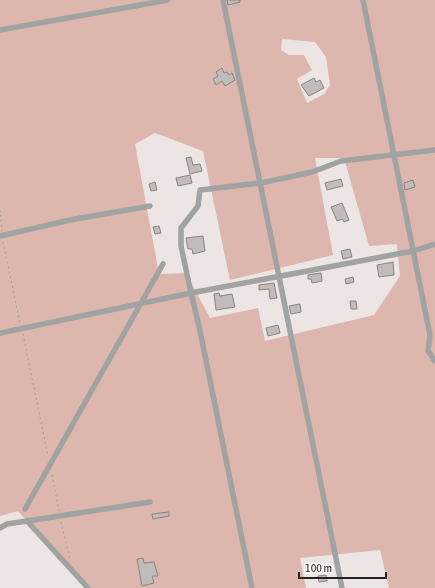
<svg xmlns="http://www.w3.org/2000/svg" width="435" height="588" font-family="'Asap Condensed',sans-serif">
	<rect width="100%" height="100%" fill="#ece5e4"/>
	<path fill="#ddb6ad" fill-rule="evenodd" d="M0,0H435V588H389L380,550L300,558L306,588H87L18,511L0,516ZM282,39L315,42L326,57L330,85L324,94L307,103L297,79L312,70L304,55H289L281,50ZM155,133L203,151L230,280L333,255L315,158H344L369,246L397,244L400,276L374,315L265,341L258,308L210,318L186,273L159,274L135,144Z"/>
	<g fill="#c1bbb9" stroke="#898382">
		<path d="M227,0H240V2L228,5Z"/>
		<path d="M222,68L224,73L227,72L229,75L232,73L235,80L225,86L222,81L216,85L213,79L218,76L216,72Z"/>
		<path d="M314,78L316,82L320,80L324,88L309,96L301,85Z"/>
		<path d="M191,157L193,165L200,164L202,171L190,174L186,158Z"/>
		<path d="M190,175L192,183L178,186L176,178Z"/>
		<path d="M341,179L343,186L327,190L325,183Z"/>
		<path d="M413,180L415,187L405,190L404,183Z"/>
		<path d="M155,182L157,190L151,191L149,184Z"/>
		<path d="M342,203L349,220L344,222L342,219L337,221L331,207Z"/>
		<path d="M159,226L161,233L155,234L153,227Z"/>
		<path d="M203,236L205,251L193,254L192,249H188L186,238Z"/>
		<path d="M350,249L352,257L343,259L341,251Z"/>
		<path d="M393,262L394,275L379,277L377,265Z"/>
		<path d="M321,273L322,281L312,283L311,279H308V275Z"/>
		<path d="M353,277L354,282L346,284L345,279Z"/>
		<path d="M274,283L277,298L270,299L269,289L259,290V285Z"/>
		<path d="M219,293L220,296L232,294L235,307L216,310L214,294Z"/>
		<path d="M350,301H356L357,309H351Z"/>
		<path d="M300,304L301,312L291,314L289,306Z"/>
		<path d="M278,325L280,333L268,336L266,328Z"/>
		<path d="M169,512V516L153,519L152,514Z"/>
		<path d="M143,558L144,563L154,562L158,576H152L154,583L142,586L137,559Z"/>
		<path d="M326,575L327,581L319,582L318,576Z"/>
	</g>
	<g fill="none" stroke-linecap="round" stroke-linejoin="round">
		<g stroke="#a49e9e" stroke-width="1" stroke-dasharray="2 3" stroke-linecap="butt">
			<path d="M0,210L2,231"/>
			<path d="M3,242L20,323"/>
			<path d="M23,334L48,456"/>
			<path d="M52,475L59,511"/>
			<path d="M61,522L70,559"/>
		</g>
		<g stroke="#a0a3a2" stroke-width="5.5">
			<path d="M223,0L342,588"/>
			<path d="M363,0L430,335L428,351L435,361"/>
			<path d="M0,30L168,0"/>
			<path d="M435,150L341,161L312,172L261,183L200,190L198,206L181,228V246L191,293L413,251L435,244"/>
			<path d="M0,236L70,220L150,206"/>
			<path d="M0,333L191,293L199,326L252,588"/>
			<path d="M25,509L163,264"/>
			<path d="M27,521L150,502"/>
			<path d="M0,528L7,524L27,521L88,588"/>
		</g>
	</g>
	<path d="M299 572v6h87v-6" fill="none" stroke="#262323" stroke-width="2"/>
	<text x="305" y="572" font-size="12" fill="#262323" stroke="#ffffff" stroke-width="3" paint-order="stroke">100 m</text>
</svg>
